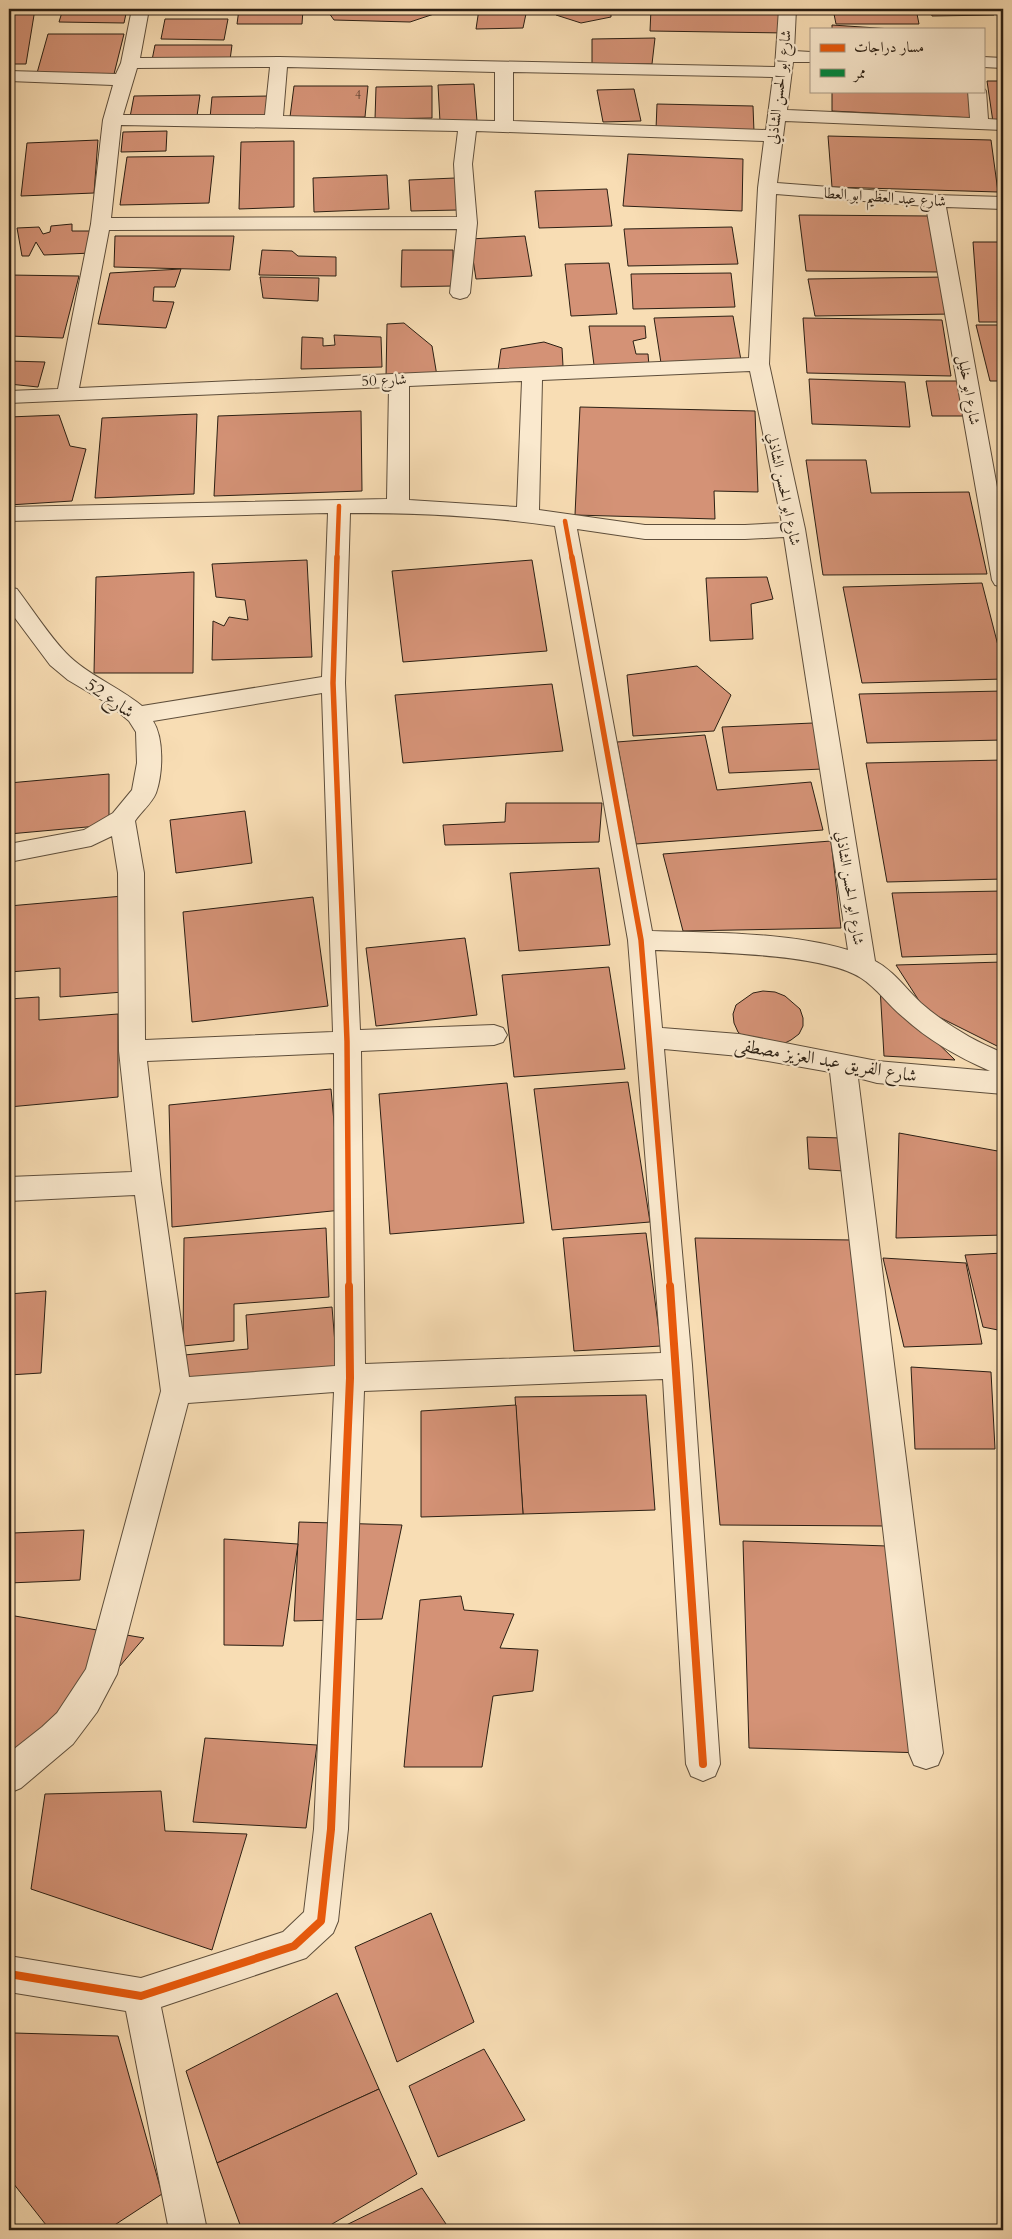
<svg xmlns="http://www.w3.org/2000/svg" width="1012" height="2239" font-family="Cardo,Amiri,serif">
	<rect width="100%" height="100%" fill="#f8ddb4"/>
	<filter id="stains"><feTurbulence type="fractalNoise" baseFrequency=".004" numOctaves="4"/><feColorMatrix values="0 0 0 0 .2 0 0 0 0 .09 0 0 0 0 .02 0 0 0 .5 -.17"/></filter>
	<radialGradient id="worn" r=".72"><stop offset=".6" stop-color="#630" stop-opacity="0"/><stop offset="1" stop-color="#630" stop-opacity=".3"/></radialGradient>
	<g fill="#d49276" stroke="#2b1f13">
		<path d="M9,9H35L26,64H9Z"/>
		<path d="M63,9H127L124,23L59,22Z"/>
		<path d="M239,9H303L302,24H237Z"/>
		<path d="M326,9H434V14L410,22L334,20Z"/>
		<path d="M479,9H527L523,28L476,29Z"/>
		<path d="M557,9H611V17L581,23L556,15Z"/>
		<path d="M651,9H788L786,33L650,31Z"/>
		<path d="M833,9H916L919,24H836Z"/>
		<path d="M930,9H992L994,15L932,16Z"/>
		<path d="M165,19H228L224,40L161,39Z"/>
		<path d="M832,25L892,29H832Z"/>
		<path d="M48,34H124L114,74L37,73Z"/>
		<path d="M655,38L652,64H592V39Z"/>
		<path d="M155,45H232L230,60H152Z"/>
		<path d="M987,81H1003V123L993,122Z"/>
		<path d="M474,84L477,121L440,122L438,85Z"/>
		<path d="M294,86H368L365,117H290Z"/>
		<path d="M432,86V118L375,119L376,87Z"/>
		<path d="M634,89L641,121L603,122L597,90Z"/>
		<path d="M832,91H972L973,118L832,111Z"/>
		<path d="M200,95L197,116L130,117L134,96Z"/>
		<path d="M269,96L268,117L210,118L212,97Z"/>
		<path d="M657,104L753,106L754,132L656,129Z"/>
		<path d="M167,131L166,151L121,152L123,132Z"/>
		<path d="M828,136L991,140L998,192L832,187Z"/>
		<path d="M98,140L94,193L21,196L27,143Z"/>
		<path d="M294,141V207L239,209L241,142Z"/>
		<path d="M628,154L743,159L742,211L623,206Z"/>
		<path d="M214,156L209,203L120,205L127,157Z"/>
		<path d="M387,175L389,209L314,212L313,178Z"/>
		<path d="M455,178L458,210L411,211L409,180Z"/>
		<path d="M607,189L612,226L539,228L535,191Z"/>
		<path d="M799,215L931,216L941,272L806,271Z"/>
		<path d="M72,224V231H95L92,253L44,255L36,242L29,256H22L17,228L39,227L43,234L50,232L51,226Z"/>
		<path d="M732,227L738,264L628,266L624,229Z"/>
		<path d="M115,236H234L230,270L114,267Z"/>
		<path d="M525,236L532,276L476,279L470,239Z"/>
		<path d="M973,242H1003V322H979Z"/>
		<path d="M262,250L292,251L298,256L336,257V276L259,275Z"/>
		<path d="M402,250H453V286L401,287Z"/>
		<path d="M609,263L617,314L571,316L565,264Z"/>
		<path d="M181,269L175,287H154L153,301L174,302L166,328L98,324L110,273Z"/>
		<path d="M731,273L735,307L633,309L631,274Z"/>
		<path d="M9,275L79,276L63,338L9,336Z"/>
		<path d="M260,277L319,278L318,301L263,298Z"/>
		<path d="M944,277L953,314L815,316L808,279Z"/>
		<path d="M733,316L741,360L661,363L654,318Z"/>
		<path d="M803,318L942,320L951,376L807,373Z"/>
		<path d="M404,323L432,346L437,376L386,377L387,324Z"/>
		<path d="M976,325H1003V381H990Z"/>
		<path d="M589,326H645L646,338L633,341L636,354H648L649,366L594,365Z"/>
		<path d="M334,335L381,337L382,367L301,369L302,337L323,338V346L335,345Z"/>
		<path d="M544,342L562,348L563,366L498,370L501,349Z"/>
		<path d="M9,361L45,362L38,387L9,384Z"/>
		<path d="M809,379L905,382L910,427L812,424Z"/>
		<path d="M926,381H961L967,416H932Z"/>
		<path d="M580,407L755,411L758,492L714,491L715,519L575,515Z"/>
		<path d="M361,411L362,491L214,496L218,416Z"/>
		<path d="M197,414L194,494L95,498L102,418Z"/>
		<path d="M59,415L70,446L86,449L72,501L9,505V417Z"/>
		<path d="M806,460H866L871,493L969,492L987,574L823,575Z"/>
		<path d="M307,560L312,657L212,660L213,621L224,626L229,617L248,620L245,600L216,597L212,564Z"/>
		<path d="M532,560L547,651L403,662L392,571Z"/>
		<path d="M194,572L193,673H94L96,577Z"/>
		<path d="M767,577L773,599L751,604L753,639L710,641L706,578Z"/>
		<path d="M982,583L1003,665V679L862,683L843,587Z"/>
		<path d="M697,666L731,695L714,731L633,736L627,675Z"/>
		<path d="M552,684L563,751L403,763L395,695Z"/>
		<path d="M1003,691V740L867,743L859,694Z"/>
		<path d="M813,723L823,769L729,773L722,727Z"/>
		<path d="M705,735L717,790L811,782L823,830L636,844L617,742Z"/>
		<path d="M1003,760V879L887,882L866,763Z"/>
		<path d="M109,774V825L9,834V783Z"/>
		<path d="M506,803H602L599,842L445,845L443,825L505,822Z"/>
		<path d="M245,811L252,863L176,873L170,820Z"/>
		<path d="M831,841L841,928L683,931L663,854Z"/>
		<path d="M599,868L610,945L519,951L510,873Z"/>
		<path d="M1003,891V954L902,957L892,893Z"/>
		<path d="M123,896V992L60,997V968L9,972V906Z"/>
		<path d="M313,897L328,1006L192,1022L183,912Z"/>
		<path d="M465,938L477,1015L376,1026L366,948Z"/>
		<path d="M1003,962V1049L925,1010L896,965Z"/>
		<path d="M609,967L625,1069L514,1077L502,975Z"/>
		<path d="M880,987L955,1060L884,1056Z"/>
		<path d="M763,991L775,992L785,996L800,1009L803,1018V1026L799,1034L791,1040L781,1045L746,1039L738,1032L734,1023L733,1014L736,1005L753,993Z"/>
		<path d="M39,997V1020L118,1014V1097L9,1107V999Z"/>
		<path d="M628,1082L650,1222L552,1230L534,1089Z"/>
		<path d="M507,1083L524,1223L390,1234L379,1094Z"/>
		<path d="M331,1089L342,1210L172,1227L169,1105Z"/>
		<path d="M899,1133L1003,1152V1235L896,1238Z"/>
		<path d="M807,1137L842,1138L845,1171L809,1169Z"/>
		<path d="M326,1228L329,1297L234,1304V1341L183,1346L184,1238Z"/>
		<path d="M646,1233L661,1346L574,1351L563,1238Z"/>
		<path d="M695,1238L853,1240L886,1526L720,1525Z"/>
		<path d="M1003,1253V1331L983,1327L965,1255Z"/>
		<path d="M883,1258L966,1263L982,1344L904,1347Z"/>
		<path d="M46,1291L41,1373L9,1375V1294Z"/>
		<path d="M332,1307L337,1368L185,1384L184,1355L248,1349L246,1315Z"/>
		<path d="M911,1367L991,1372L995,1449H915Z"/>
		<path d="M646,1395L655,1510L523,1514L515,1397Z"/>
		<path d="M516,1405L523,1514L421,1517V1411Z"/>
		<path d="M299,1522L402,1525L382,1619L294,1621Z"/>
		<path d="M84,1530L80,1580L9,1583L13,1533Z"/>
		<path d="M224,1539L298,1544L283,1646L224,1645Z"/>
		<path d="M743,1541L887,1546L926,1753L749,1748Z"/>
		<path d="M461,1596L464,1610L514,1614L500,1648L538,1650L533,1691L493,1696L482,1767H404L420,1600Z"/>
		<path d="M9,1615L144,1638L21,1781L9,1778Z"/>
		<path d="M205,1738L317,1745L306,1828L193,1822Z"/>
		<path d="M161,1791L165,1831L247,1834L212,1950L31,1889L45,1794Z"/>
		<path d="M431,1913L474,2022L397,2062L355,1947Z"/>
		<path d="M337,1993L379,2089L217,2163L186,2071Z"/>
		<path d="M14,2033L118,2036L162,2194L107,2230H50L13,2183Z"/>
		<path d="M484,2049L525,2120L438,2157L409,2086Z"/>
		<path d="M379,2089L417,2174L322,2230H242L217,2163Z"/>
		<path d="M422,2188L450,2230H336Z"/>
	</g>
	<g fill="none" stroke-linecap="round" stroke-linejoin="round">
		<defs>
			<g id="minor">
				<path d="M132,9H149L140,58L279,57L775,67L779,9H796L794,51L811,52V62H793L787,110L970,118L968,91H983V87L986,91L988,119L1003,120V130L785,121L777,183L935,195L1003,197V209L946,207L1003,520V587L995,585L992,580L926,206L776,194L769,364L805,529L875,961C894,971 906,989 921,1003C945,1024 974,1041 1003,1053V1094L877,1083L858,1078L943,1753L938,1765L926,1769L914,1765L909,1753L830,1072L739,1056L664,1049L692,1365L720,1764L715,1776L703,1781L691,1776L686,1764L663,1379L364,1391L348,1829L338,1921L333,1933L306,1958L161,2007L207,2230H169L126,2011L9,1992V1956L141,1978L283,1932L304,1912L314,1829L334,1392L188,1403L117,1674L97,1712L73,1744L21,1788L9,1793V1753L42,1727L57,1713L86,1669L161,1391L135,1195L9,1201V1177L132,1172L119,1051L118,873L112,836L91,846L9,862V844L84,830L113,813L132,790L137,763L136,732L129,721L110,705L68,680L50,665L9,610V587L17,589C33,610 48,634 66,653C87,675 118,686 142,706L322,677L328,513L9,521V507L387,499L389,387L9,403V391L58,389L91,224L103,120L113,85L9,81V71L116,74L121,63ZM270,67L265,115H123L137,68ZM287,67L495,72V121L283,116ZM513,72L773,77L766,130L513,121ZM121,125L458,131L454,164L457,217L111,218ZM476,131L764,141L758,188L749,358L79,388L109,230L457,229L450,293L453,297L460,299L467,297L470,293L477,223L472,164ZM750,371L782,523L745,525H645L539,510L542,380ZM522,381L517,507L409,500V386ZM350,513C418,513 487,516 555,526L628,940L661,1353L365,1364L361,1051L494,1045L503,1042L507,1035L503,1028L494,1025L360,1030L345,683ZM577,529L645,539H745L784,537L848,950C787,932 715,933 652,931ZM322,693L333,1032L145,1040L144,873L135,821C141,812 152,803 156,793C163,773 164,738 153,721ZM655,950C704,952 823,953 861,978C877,988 888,1005 903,1017C928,1040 958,1057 990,1071L877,1061L739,1034L662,1028ZM334,1053L335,1366L189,1377L161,1183L147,1061Z"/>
				<path d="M983,57L1003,58V68L983,67Z"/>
			</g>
		</defs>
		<use href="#minor" stroke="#5e4e3b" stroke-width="2"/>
		<use href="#minor" fill="#fae9ce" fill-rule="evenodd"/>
		<g stroke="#00873e" stroke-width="6" stroke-dasharray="12 6" stroke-linecap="butt">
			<path d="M9,2222L18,2230"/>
			<path d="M186,2230L188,2229"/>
		</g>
		<defs>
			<g id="cycleway-far2">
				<path d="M565,521L572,559"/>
				<path d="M337,559L339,506"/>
			</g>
			<g id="cycleway-far1">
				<path d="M337,557L333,683L347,1041L349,1288"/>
				<path d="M572,557L641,940L670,1288"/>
			</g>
			<g id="cycleway">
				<path d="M670,1286L703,1764"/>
				<path d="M9,1974L141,1996L294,1946L321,1921L331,1829L350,1378L349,1286"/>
			</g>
		</defs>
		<use href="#cycleway-far2" stroke="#fae9ce" stroke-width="7"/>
		<use href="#cycleway-far1" stroke="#fae9ce" stroke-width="9"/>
		<use href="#cycleway" stroke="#fae9ce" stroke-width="11"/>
		<use href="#cycleway-far2" stroke="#e8590c" stroke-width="4.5"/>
		<use href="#cycleway-far1" stroke="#e8590c" stroke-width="5.5"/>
		<use href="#cycleway" stroke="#e8590c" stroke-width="8"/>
	</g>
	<g text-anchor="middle" stroke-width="4.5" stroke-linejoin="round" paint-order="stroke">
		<g font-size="12" fill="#553c2c">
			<text x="358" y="99">4</text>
		</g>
		<g font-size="15" fill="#2b1f13" stroke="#fae9ce">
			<text transform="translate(779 87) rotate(-83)" y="5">شارع ابو الحسن الشاذلي</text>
			<text transform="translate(885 197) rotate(4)" y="5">شارع عبد العظيم ابو العطا</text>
			<text transform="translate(384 380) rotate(-2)" y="5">شارع 50</text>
			<text transform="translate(969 390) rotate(80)" y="5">شارع ابو خليل</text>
			<text transform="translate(784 489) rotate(78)" y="5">شارع ابو الحسن الشاذلي</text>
			<text transform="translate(850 888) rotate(81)" y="5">شارع ابو الحسن الشاذلي</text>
		</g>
		<g font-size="18" fill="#2b1f13" stroke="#fae9ce">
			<text transform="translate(110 698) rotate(35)" y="6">شارع 52</text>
			<text transform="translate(826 1060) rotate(10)" y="6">شارع الفريق عبد العزيز مصطفى</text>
		</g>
	</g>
	<rect width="1012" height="2239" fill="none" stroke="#f8ddb4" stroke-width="30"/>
	<rect x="10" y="10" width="992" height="2219" fill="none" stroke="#2b1f13" stroke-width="2.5"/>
	<rect x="15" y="15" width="982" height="2209" fill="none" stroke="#2b1f13"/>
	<rect x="810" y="28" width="175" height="65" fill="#fae9ce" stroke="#a79883"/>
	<rect x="820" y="44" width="25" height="8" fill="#e8590c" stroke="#a79883"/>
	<text x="854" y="52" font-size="15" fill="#2b1f13">مسار دراجات</text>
	<rect x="820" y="69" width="25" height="8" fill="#00873e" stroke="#a79883"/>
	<text x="854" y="78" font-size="15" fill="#2b1f13">ممر</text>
	<rect width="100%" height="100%" filter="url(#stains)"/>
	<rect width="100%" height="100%" fill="url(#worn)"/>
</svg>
